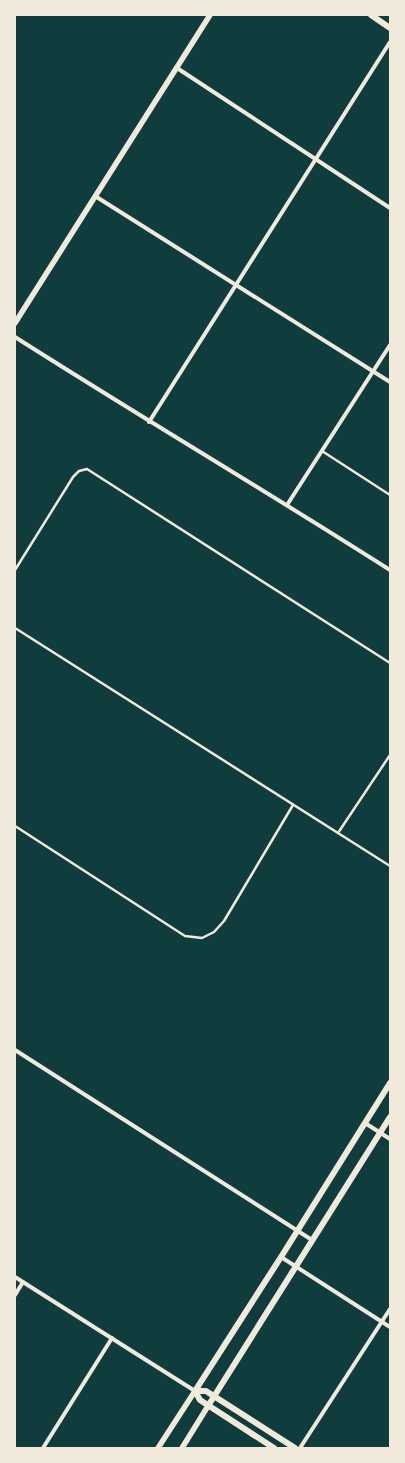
<svg xmlns="http://www.w3.org/2000/svg" width="405" height="1463" font-family="Signika,sans-serif">
	<rect width="100%" height="100%" fill="#0f3d3e"/>
	<g fill="none" stroke-linecap="round" stroke-linejoin="round">
		<g stroke="#f1e9da" stroke-width="2.5">
			<path d="M322,451L390,495"/>
			<path d="M15,570L73,477L79,471L87,469L390,663"/>
			<path d="M15,628L390,866"/>
			<path d="M15,826L185,936L202,938L214,932L224,921L293,805"/>
			<path d="M338,833L390,755"/>
		</g>
		<g stroke="#f1e9da" stroke-width="4">
			<path d="M177,68L390,208"/>
			<path d="M95,196L390,382"/>
			<path d="M15,337C139,416 266,491 390,570"/>
			<path d="M149,422L390,42"/>
			<path d="M287,505L390,345"/>
			<path d="M15,1050L312,1240"/>
			<path d="M365,1123L390,1139"/>
			<path d="M281,1257L390,1327"/>
			<path d="M15,1277L195,1391"/>
			<path d="M15,1295L23,1282"/>
			<path d="M43,1448L112,1338"/>
			<path d="M300,1448L390,1309"/>
		</g>
		<g stroke="#f1e9da" stroke-width="5.5">
			<path d="M15,323L210,15"/>
			<path d="M158,1448L195,1391"/>
			<path d="M182,1448L208,1406"/>
		</g>
		<g stroke="#f1e9da" stroke-width="6">
			<path d="M371,15L390,28"/>
			<path d="M195,1391L281,1257L390,1083"/>
			<path d="M195,1391H206L295,1448"/>
			<path d="M195,1391L200,1400L274,1448"/>
			<path d="M208,1406L390,1117"/>
		</g>
	</g>
	<rect width="405" height="1463" fill="none" stroke="#f1e9da" stroke-width="32"/>
</svg>
